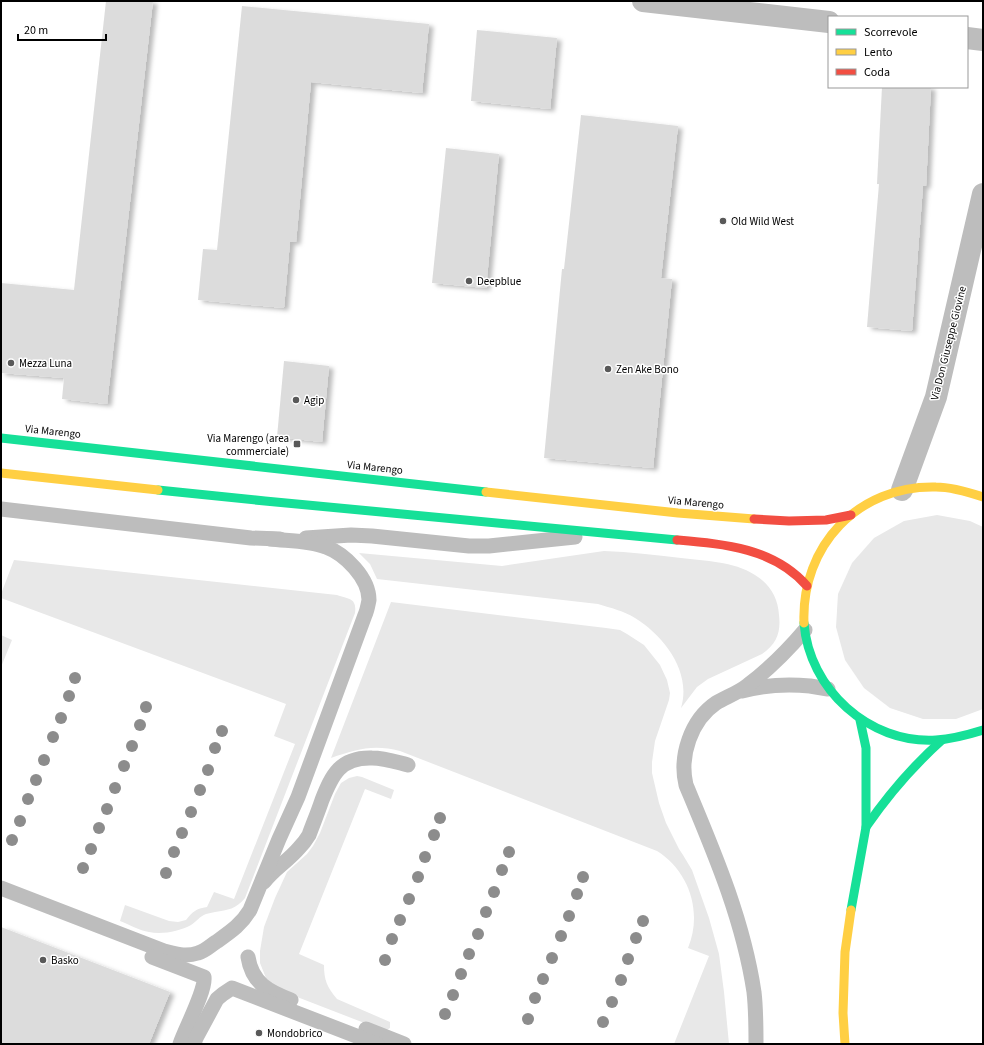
<svg xmlns="http://www.w3.org/2000/svg" width="984" height="1045" font-family="'Source Sans 3',sans-serif">
	<defs>
		<filter id="shadow"><feDropShadow dx="4.5" dy="2.5" stdDeviation="2" flood-color="#0004"/></filter>
	</defs>
	<rect width="100%" height="100%" fill="#fff"/>
	<g fill="#e8e8e8">
		<path d="M937,515L970,521L983,527V709L956,719H923L890,708L864,688L845,660L836,627L838,594L852,563L874,538L904,521Z"/>
		<path d="M604,551C630,552 655,555 681,558C705,561 733,561 755,575C770,584 778,598 779,615C781,632 777,644 762,654L708,679L697,687L681,708C692,672 664,636 635,618C624,611 611,608 598,604L377,579L370,564L359,553L502,566Z"/>
		<path d="M14,560L337,595C349,599 357,598 355,613L245,898C236,909 228,910 215,912C212,913 209,913 206,914C200,916 196,922 191,925C180,931 162,935 149,932C140,931 128,924 120,921L125,905L169,921L178,922L186,920C193,911 196,909 207,907L214,892L234,899L295,744L274,736L286,704L1,598V594Z"/>
		<path d="M391,602L606,628L620,630L627,634L644,645L660,665L667,680L670,693L669,700L655,741L652,762V773L659,803L666,823L679,849L683,855L692,870L709,918L719,954L724,992L729,1044H674L709,956L688,948C703,912 689,871 657,851L400,751C374,744 356,749 331,758Z"/>
		<path d="M1,635L12,640L1,667Z"/>
		<path d="M357,776L362,777L394,790L391,799L365,789L299,954L324,965C324,980 327,987 337,999L390,1022V1028L385,1031L292,995L271,983L266,978L260,963V951L264,927L275,898L287,872L307,854L313,846L320,833L335,794L341,783L349,778Z"/>
	</g>
	<g fill="#dcdcdc" filter="url(#shadow)">
		<path d="M106,1H153L107,404L62,399L64,378L1,373V283L74,290Z"/>
		<path d="M242,6L429,24L422,93L311,82L296,242H290L284,308L198,300L203,249L217,250Z"/>
		<path d="M477,30L557,38L550,109L471,101Z"/>
		<path d="M882,87H931L926,186H923L912,331L867,327L879,184H877Z"/>
		<path d="M581,115L678,126L661,278L672,279L653,468L544,458L562,269H564Z"/>
		<path d="M446,148L499,154L486,288L432,283Z"/>
		<path d="M284,361L329,366L322,442L277,437Z"/>
		<path d="M1,927L170,992L149,1044H1Z"/>
	</g>
	<g fill="none" stroke-linecap="round" stroke-linejoin="round">
		<g stroke="#bdbdbd" stroke-width="15">
			<path d="M1,509L251,538L280,539"/>
			<path d="M306,538L351,535L372,536L469,546H489L575,537"/>
			<path d="M742,691C764,685 787,684 810,686C816,687 822,688 828,689"/>
			<path d="M264,882C274,869 288,861 299,848C303,844 306,840 309,835C313,824 318,812 322,800C332,775 340,757 372,758C384,758 396,762 408,765"/>
			<path d="M1,888L164,951C175,954 186,957 198,953C205,951 210,946 216,942C230,932 241,925 250,910L279,839L298,797L365,615C367,611 368,605 369,600C369,578 345,554 326,547C309,540 288,541 270,539"/>
			<path d="M152,957L204,977C206,990 185,1029 180,1044"/>
			<path d="M248,957C252,983 269,992 291,1000"/>
			<path d="M366,1029L404,1044"/>
			<path d="M194,1044L196,1038L217,999L223,994L232,988L377,1044"/>
			<path d="M756,1044C756,1027 756,1009 754,992C743,919 714,852 686,785C679,756 691,720 716,703C726,697 738,693 748,685C769,669 788,650 805,630"/>
		</g>
		<g stroke="#bdbdbd" stroke-width="22">
			<path d="M643,1L829,22"/>
			<path d="M967,38L983,40"/>
			<path d="M902,490L936,397L983,194"/>
		</g>
		<g stroke="#16e098" stroke-width="9">
			<path d="M1,438L486,492"/>
			<path d="M158,490L265,501L677,540"/>
			<path d="M804,623C809,689 869,744 936,740C952,739 967,735 983,730"/>
			<path d="M866,827C888,795 913,766 942,740"/>
			<path d="M851,910L866,827V748L860,720"/>
		</g>
		<g stroke="#ffcf43" stroke-width="9">
			<path d="M1,473L158,490"/>
			<path d="M486,492L678,513L754,519"/>
			<path d="M804,623C801,546 858,485 936,487C952,487 968,492 983,497"/>
			<path d="M845,1044L843,1013L845,952L851,910"/>
		</g>
		<g stroke="#f24e42" stroke-width="9">
			<path d="M754,519L789,521L826,520L851,515"/>
			<path d="M677,540C724,544 774,548 807,586"/>
		</g>
	</g>
	<g fill="#8c8c8c">
		<circle cx="75" cy="678" r="6"/>
		<circle cx="69" cy="696" r="6"/>
		<circle cx="146" cy="707" r="6"/>
		<circle cx="61" cy="718" r="6"/>
		<circle cx="140" cy="725" r="6"/>
		<circle cx="222" cy="731" r="6"/>
		<circle cx="53" cy="737" r="6"/>
		<circle cx="132" cy="746" r="6"/>
		<circle cx="215" cy="748" r="6"/>
		<circle cx="44" cy="760" r="6"/>
		<circle cx="124" cy="766" r="6"/>
		<circle cx="208" cy="770" r="6"/>
		<circle cx="36" cy="780" r="6"/>
		<circle cx="115" cy="788" r="6"/>
		<circle cx="200" cy="790" r="6"/>
		<circle cx="28" cy="799" r="6"/>
		<circle cx="107" cy="809" r="6"/>
		<circle cx="191" cy="812" r="6"/>
		<circle cx="440" cy="818" r="6"/>
		<circle cx="20" cy="821" r="6"/>
		<circle cx="99" cy="828" r="6"/>
		<circle cx="182" cy="833" r="6"/>
		<circle cx="434" cy="835" r="6"/>
		<circle cx="12" cy="840" r="6"/>
		<circle cx="91" cy="849" r="6"/>
		<circle cx="174" cy="852" r="6"/>
		<circle cx="509" cy="852" r="6"/>
		<circle cx="425" cy="857" r="6"/>
		<circle cx="83" cy="868" r="6"/>
		<circle cx="502" cy="870" r="6"/>
		<circle cx="166" cy="873" r="6"/>
		<circle cx="418" cy="877" r="6"/>
		<circle cx="583" cy="877" r="6"/>
		<circle cx="494" cy="892" r="6"/>
		<circle cx="577" cy="894" r="6"/>
		<circle cx="409" cy="899" r="6"/>
		<circle cx="486" cy="912" r="6"/>
		<circle cx="569" cy="916" r="6"/>
		<circle cx="400" cy="920" r="6"/>
		<circle cx="643" cy="921" r="6"/>
		<circle cx="478" cy="934" r="6"/>
		<circle cx="561" cy="936" r="6"/>
		<circle cx="636" cy="938" r="6"/>
		<circle cx="392" cy="939" r="6"/>
		<circle cx="469" cy="954" r="6"/>
		<circle cx="552" cy="958" r="6"/>
		<circle cx="628" cy="959" r="6"/>
		<circle cx="385" cy="960" r="6"/>
		<circle cx="461" cy="974" r="6"/>
		<circle cx="543" cy="979" r="6"/>
		<circle cx="621" cy="980" r="6"/>
		<circle cx="453" cy="995" r="6"/>
		<circle cx="535" cy="998" r="6"/>
		<circle cx="612" cy="1002" r="6"/>
		<circle cx="445" cy="1014" r="6"/>
		<circle cx="528" cy="1019" r="6"/>
		<circle cx="603" cy="1022" r="6"/>
	</g>
	<g fill="#595959" stroke="#fff" stroke-width="1.5">
		<circle cx="723" cy="221" r="4"/>
		<circle cx="469" cy="281" r="4"/>
		<circle cx="11" cy="363" r="4"/>
		<circle cx="608" cy="369" r="4"/>
		<circle cx="296" cy="400" r="4"/>
		<rect x="293" y="440" width="8" height="8" rx="2"/>
		<circle cx="43" cy="960" r="4"/>
		<circle cx="259" cy="1033" r="4"/>
	</g>
	<g text-anchor="middle" stroke-width="3" stroke-linejoin="round" paint-order="stroke">
		<g font-size="11" fill="#000" stroke="#fff" text-anchor="start">
			<text x="731" y="225">Old Wild West</text>
			<text x="477" y="285">Deepblue</text>
			<text x="19" y="367">Mezza Luna</text>
			<text x="616" y="373">Zen Ake Bono</text>
			<text x="304" y="404">Agip</text>
			<text x="289" y="442" text-anchor="end">Via Marengo (area<tspan x="289" dy="13">commerciale)</tspan></text>
			<text x="51" y="964">Basko</text>
			<text x="267" y="1037">Mondobrico</text>
		</g>
		<g font-size="11" fill="#000" stroke="#fff">
			<text transform="translate(948 343) rotate(-76)" y="4">Via Don Giuseppe Giovine</text>
			<text transform="translate(53 431) rotate(6)" y="4">Via Marengo</text>
			<text transform="translate(375 467) rotate(6)" y="4">Via Marengo</text>
			<text transform="translate(696 502) rotate(5)" y="4">Via Marengo</text>
		</g>
	</g>
	<rect width="984" height="1045" fill="none" stroke="#000000" stroke-width="4"/>
	<rect x="828" y="16" width="140" height="72" fill="#ffffff" stroke="#999999"/>
	<rect x="836" y="29" width="20" height="6" fill="#16e098" stroke="#999999"/>
	<text x="864" y="36" font-size="12" fill="#000000">Scorrevole</text>
	<rect x="836" y="49" width="20" height="6" fill="#ffcf43" stroke="#999999"/>
	<text x="864" y="56" font-size="12" fill="#000000">Lento</text>
	<rect x="836" y="69" width="20" height="6" fill="#f24e42" stroke="#999999"/>
	<text x="864" y="76" font-size="12" fill="#000000">Coda</text>
	<path d="M18 34v6h88v-6" fill="none" stroke="#000000" stroke-width="2"/>
	<text x="24" y="34" font-size="12" fill="#000000" stroke="#ffffff" stroke-width="3" paint-order="stroke">20 m</text>
</svg>
